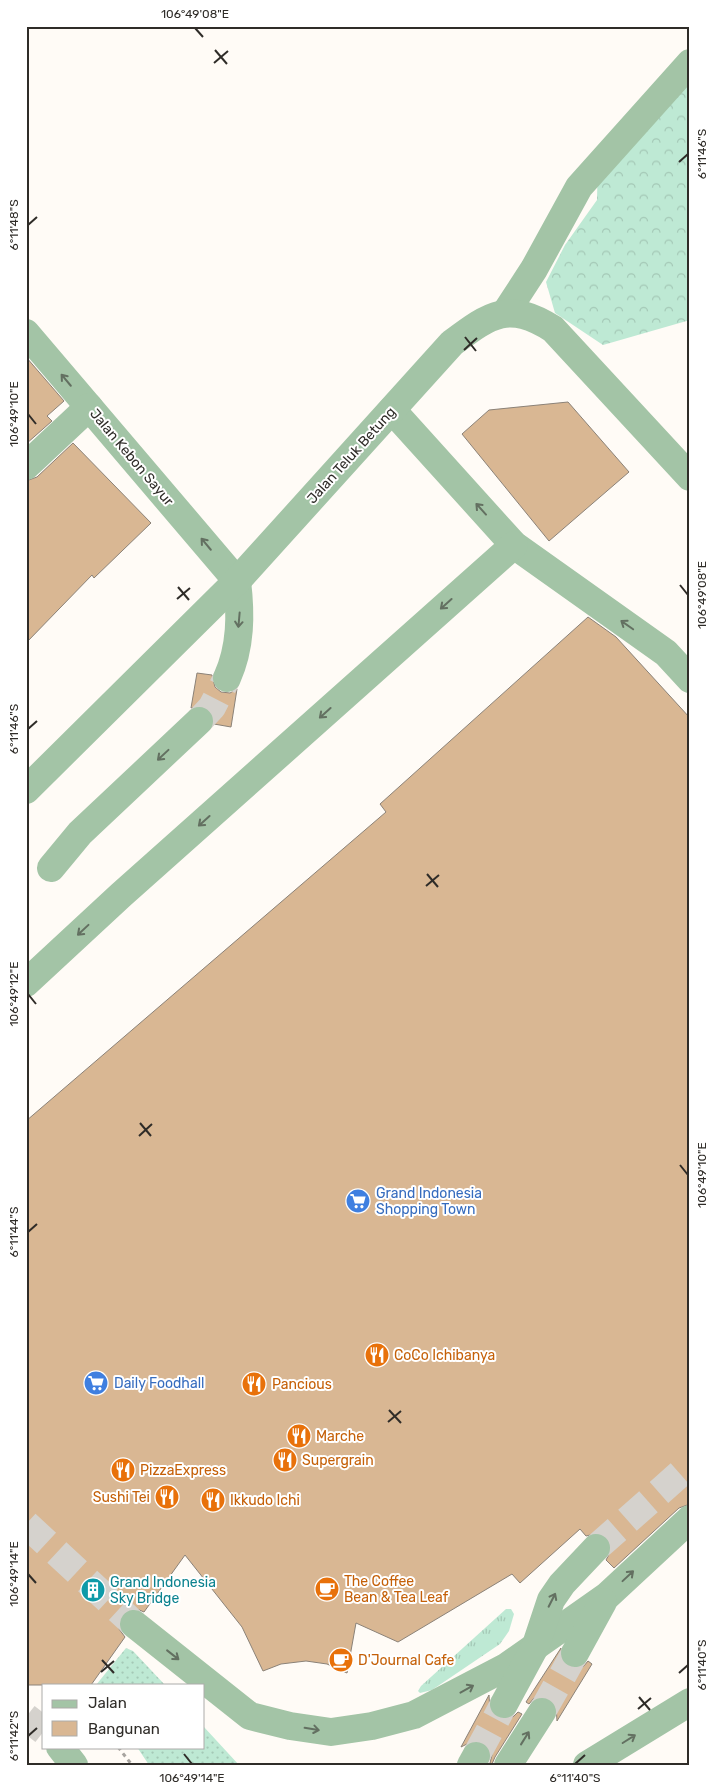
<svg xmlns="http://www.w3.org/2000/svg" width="716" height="1791" font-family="Rubik,sans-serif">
	<defs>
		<pattern id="grass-tufts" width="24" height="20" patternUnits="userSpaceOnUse" patternTransform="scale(1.25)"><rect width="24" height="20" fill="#bee9d4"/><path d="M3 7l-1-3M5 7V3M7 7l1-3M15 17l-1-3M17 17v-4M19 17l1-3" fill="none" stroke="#a4c8b6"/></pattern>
		<pattern id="forest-crowns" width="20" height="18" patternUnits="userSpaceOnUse" patternTransform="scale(1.25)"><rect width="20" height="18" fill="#bee9d4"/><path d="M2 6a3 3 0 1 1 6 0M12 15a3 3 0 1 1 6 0" fill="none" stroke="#a4c8b6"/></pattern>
		<pattern id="park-dots" width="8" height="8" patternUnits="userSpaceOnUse" patternTransform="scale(1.25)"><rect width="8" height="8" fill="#bee9d4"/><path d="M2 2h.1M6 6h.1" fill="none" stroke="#a4c8b6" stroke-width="1.8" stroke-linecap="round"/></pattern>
	</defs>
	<rect width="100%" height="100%" fill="#fffbf6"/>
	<path fill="url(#grass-tufts)" d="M506,1609H511L514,1614L509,1631L500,1644L432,1690L420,1693L418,1691L421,1686Z"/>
	<path fill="url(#forest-crowns)" d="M690,49V320L603,345L555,313L546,282L565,245L597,200L598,156Z"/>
	<g fill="url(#park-dots)">
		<path d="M126,1648L133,1651L165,1685H96Z"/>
		<path d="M204,1727L239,1765H149L137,1747H204Z"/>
	</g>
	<g fill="#d9b793" stroke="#8b8278">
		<path d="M26,357L64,401L47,416L52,421L26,444Z"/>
		<path d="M568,402L629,472L549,541L462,434L489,410Z"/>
		<path d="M73,443L151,523L94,578L92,575L26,643V481L37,477Z"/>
		<path d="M588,617L616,637L690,718V1504L679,1508L614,1568L606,1560L611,1551V1543L607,1537L599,1533L586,1536L580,1529L520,1583L512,1574L398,1642L356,1623L347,1673L327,1664L306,1661L281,1664L263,1671L242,1627L185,1555L144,1612L137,1609H129L122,1615L119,1621V1629L125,1637L91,1685H26V1121L386,812L380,804Z"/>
		<path d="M197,673L212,675L215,687L221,692L230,693L237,689L231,727L214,724L211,711L204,706L191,708Z"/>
		<path d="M561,1648V1661L568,1667L576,1669L583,1667L588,1661L592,1664L557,1721L556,1705L550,1699L542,1696L534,1698L529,1704L526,1702Z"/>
		<path d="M489,1695L490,1712L496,1717L505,1720L513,1717L518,1712L522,1714L495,1757L492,1764L490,1763L492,1755L490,1748L483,1742L475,1740L461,1747Z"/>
	</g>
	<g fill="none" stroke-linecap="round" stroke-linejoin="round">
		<g stroke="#d5d2cd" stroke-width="28" stroke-dasharray="28 14" stroke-linecap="butt">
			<path d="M199,721L212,707L227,678"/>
			<path d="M26,1524L134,1624"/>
			<path d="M596,1548L690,1465"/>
			<path d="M542,1712L575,1653"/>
			<path d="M26,1717L44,1731"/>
			<path d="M476,1756L504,1704"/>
		</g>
		<path stroke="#a7a39f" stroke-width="3" stroke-dasharray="4 4" stroke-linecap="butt" d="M118,1747L132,1765"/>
		<g stroke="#a3c4a6" stroke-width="28">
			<path d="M506,312L534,269L579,187L690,63"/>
			<path d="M26,333L237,581"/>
			<path d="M392,410L514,545L666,653L690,679"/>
			<path d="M26,466L89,407"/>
			<path d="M227,678C241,647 241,614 237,581"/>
			<path d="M26,790L237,581L452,343C491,314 508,301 553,329L690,477"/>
			<path d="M51,868L80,833L199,721"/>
			<path d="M26,983L121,895L514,545"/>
			<path d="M134,1624L250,1716L290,1726L331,1732L372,1726L414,1715L506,1667L607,1596L690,1519"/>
			<path d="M575,1653L603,1602"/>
			<path d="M504,1704L536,1645L551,1600L562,1584L596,1548"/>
			<path d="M60,1747L74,1765"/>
			<path d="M471,1765L476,1756"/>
			<path d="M508,1765L542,1712"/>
			<path d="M587,1765L690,1702"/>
		</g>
	</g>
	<defs><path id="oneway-shaft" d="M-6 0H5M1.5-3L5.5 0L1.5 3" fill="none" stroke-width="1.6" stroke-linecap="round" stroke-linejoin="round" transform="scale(1.25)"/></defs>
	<g stroke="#637061">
		<use href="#oneway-shaft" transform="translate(66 380) rotate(-130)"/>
		<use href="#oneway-shaft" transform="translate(481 509) rotate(-132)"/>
		<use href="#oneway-shaft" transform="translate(206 544) rotate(-130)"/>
		<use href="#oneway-shaft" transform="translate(446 604) rotate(138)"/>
		<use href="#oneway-shaft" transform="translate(239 620) rotate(95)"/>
		<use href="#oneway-shaft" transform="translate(627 625) rotate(-145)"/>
		<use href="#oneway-shaft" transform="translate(325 713) rotate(138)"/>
		<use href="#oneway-shaft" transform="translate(163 755) rotate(137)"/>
		<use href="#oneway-shaft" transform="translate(204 821) rotate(138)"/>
		<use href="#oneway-shaft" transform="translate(83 930) rotate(137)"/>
		<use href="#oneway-shaft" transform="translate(628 1576) rotate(-43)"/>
		<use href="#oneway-shaft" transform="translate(552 1600) rotate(-63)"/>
		<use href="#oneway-shaft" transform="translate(173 1655) rotate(38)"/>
		<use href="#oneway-shaft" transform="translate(467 1689) rotate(-29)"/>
		<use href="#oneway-shaft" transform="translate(312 1729) rotate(9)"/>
		<use href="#oneway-shaft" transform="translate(525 1738) rotate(-58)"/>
		<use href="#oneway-shaft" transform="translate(629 1739) rotate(-32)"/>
	</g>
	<path fill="none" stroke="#2f2c28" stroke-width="2" d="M195,28L203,37M215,50L227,64M214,63L228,51M679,162L688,154M28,225L37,217M465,337L476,351M464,350L477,338M28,414L36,424M680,585L688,595M178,587L189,600M177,599L190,588M28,729L37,721M427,874L438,887M426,886L439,875M28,994L36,1004M140,1123L151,1136M139,1136L152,1124M680,1165L688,1175M28,1232L37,1224M389,1410L401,1423M388,1422L401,1411M28,1574L36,1583M102,1660L114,1673M101,1672L114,1661M679,1673L688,1665M639,1697L650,1710M638,1709L651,1698M28,1736L37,1728M184,1754L192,1764M575,1764L585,1755"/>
	<defs>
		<symbol id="supermarket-disc" viewBox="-11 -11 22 22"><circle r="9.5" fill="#3f7fe0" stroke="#fff"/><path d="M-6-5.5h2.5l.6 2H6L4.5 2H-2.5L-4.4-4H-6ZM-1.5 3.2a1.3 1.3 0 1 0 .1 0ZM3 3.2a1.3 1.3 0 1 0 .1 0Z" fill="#fff"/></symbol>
		<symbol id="restaurant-disc" viewBox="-11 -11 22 22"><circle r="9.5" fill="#e8710a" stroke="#fff"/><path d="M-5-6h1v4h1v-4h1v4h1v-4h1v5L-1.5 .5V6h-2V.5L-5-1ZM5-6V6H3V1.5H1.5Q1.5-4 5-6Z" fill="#fff"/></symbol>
		<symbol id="cafe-disc" viewBox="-11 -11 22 22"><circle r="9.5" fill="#e8710a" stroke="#fff"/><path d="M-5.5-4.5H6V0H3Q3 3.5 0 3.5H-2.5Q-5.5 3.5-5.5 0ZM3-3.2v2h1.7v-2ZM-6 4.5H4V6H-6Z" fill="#fff"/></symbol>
		<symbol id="building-disc" viewBox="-11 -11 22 22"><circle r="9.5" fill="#0f9aa8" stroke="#fff"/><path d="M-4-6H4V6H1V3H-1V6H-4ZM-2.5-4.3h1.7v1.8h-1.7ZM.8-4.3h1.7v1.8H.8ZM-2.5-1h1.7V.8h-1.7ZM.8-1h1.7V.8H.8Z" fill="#fff"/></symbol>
	</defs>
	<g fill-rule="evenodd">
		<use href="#supermarket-disc" x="344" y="1187" width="28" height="28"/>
		<use href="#restaurant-disc" x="363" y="1341" width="28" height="28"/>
		<use href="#supermarket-disc" x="82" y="1369" width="28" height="28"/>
		<use href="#restaurant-disc" x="240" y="1370" width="28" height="28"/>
		<use href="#restaurant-disc" x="285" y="1422" width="28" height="28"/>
		<use href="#restaurant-disc" x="271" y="1446" width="28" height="28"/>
		<use href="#restaurant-disc" x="109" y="1456" width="28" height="28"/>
		<use href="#restaurant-disc" x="153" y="1483" width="28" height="28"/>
		<use href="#restaurant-disc" x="199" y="1486" width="28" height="28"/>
		<use href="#cafe-disc" x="313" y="1575" width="28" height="28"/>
		<use href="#building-disc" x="79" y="1576" width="28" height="28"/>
		<use href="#cafe-disc" x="327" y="1646" width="28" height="28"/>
	</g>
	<g text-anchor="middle" stroke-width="4" stroke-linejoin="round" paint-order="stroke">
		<g font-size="14" fill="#2f2c28" stroke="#fff">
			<text transform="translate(351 455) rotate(-48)" y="5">Jalan Teluk Betung</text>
			<text transform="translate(132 457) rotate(50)" y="5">Jalan Kebon Sayur</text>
		</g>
		<g font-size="14" fill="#366cbe" stroke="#fff" text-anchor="start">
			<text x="376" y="1198">Grand Indonesia<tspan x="376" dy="16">Shopping Town</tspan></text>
			<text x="114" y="1388">Daily Foodhall</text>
		</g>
		<g font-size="14" fill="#c56008" stroke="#fff" text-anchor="start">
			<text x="394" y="1360">CoCo Ichibanya</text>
			<text x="272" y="1389">Pancious</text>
			<text x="316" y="1441">Marche</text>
			<text x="302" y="1465">Supergrain</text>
			<text x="140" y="1475">PizzaExpress</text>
			<text x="150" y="1502" text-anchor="end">Sushi Tei</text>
			<text x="230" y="1505">Ikkudo Ichi</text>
			<text x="344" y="1586">The Coffee<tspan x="344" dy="16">Bean &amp; Tea Leaf</tspan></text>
			<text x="358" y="1665">D'Journal Cafe</text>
		</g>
		<g font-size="14" fill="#0d838f" stroke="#fff" text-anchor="start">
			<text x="110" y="1587">Grand Indonesia<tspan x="110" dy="16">Sky Bridge</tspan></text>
		</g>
	</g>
	<rect width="716" height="1791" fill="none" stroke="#ffffff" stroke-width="55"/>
	<rect x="42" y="1684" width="162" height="65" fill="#ffffff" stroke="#acaba9"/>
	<rect x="52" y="1700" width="25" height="8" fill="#a3c4a6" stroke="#acaba9"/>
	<text x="88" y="1708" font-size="15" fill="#2f2c28">Jalan</text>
	<rect x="52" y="1721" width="25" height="15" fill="#d9b793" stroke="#acaba9"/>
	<text x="88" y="1734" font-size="15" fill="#2f2c28">Bangunan</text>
	<rect x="28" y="28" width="660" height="1736" fill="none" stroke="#2f2c28" stroke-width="2"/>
	<g font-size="12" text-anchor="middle" fill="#2f2c28">
		<text x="195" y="18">106°49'08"E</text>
		<text transform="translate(702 154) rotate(-90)" y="4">6°11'46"S</text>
		<text transform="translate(14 225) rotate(-90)" y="4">6°11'48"S</text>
		<text transform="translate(14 414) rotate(-90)" y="4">106°49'10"E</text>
		<text transform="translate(702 595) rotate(-90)" y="4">106°49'08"E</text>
		<text transform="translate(14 729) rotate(-90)" y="4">6°11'46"S</text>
		<text transform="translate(14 994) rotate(-90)" y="4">106°49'12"E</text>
		<text transform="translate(702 1175) rotate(-90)" y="4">106°49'10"E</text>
		<text transform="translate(14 1232) rotate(-90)" y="4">6°11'44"S</text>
		<text transform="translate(14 1574) rotate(-90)" y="4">106°49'14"E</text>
		<text transform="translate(702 1665) rotate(-90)" y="4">6°11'40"S</text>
		<text transform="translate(14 1736) rotate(-90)" y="4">6°11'42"S</text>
		<text x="192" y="1782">106°49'14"E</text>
		<text x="575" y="1782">6°11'40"S</text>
	</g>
</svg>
